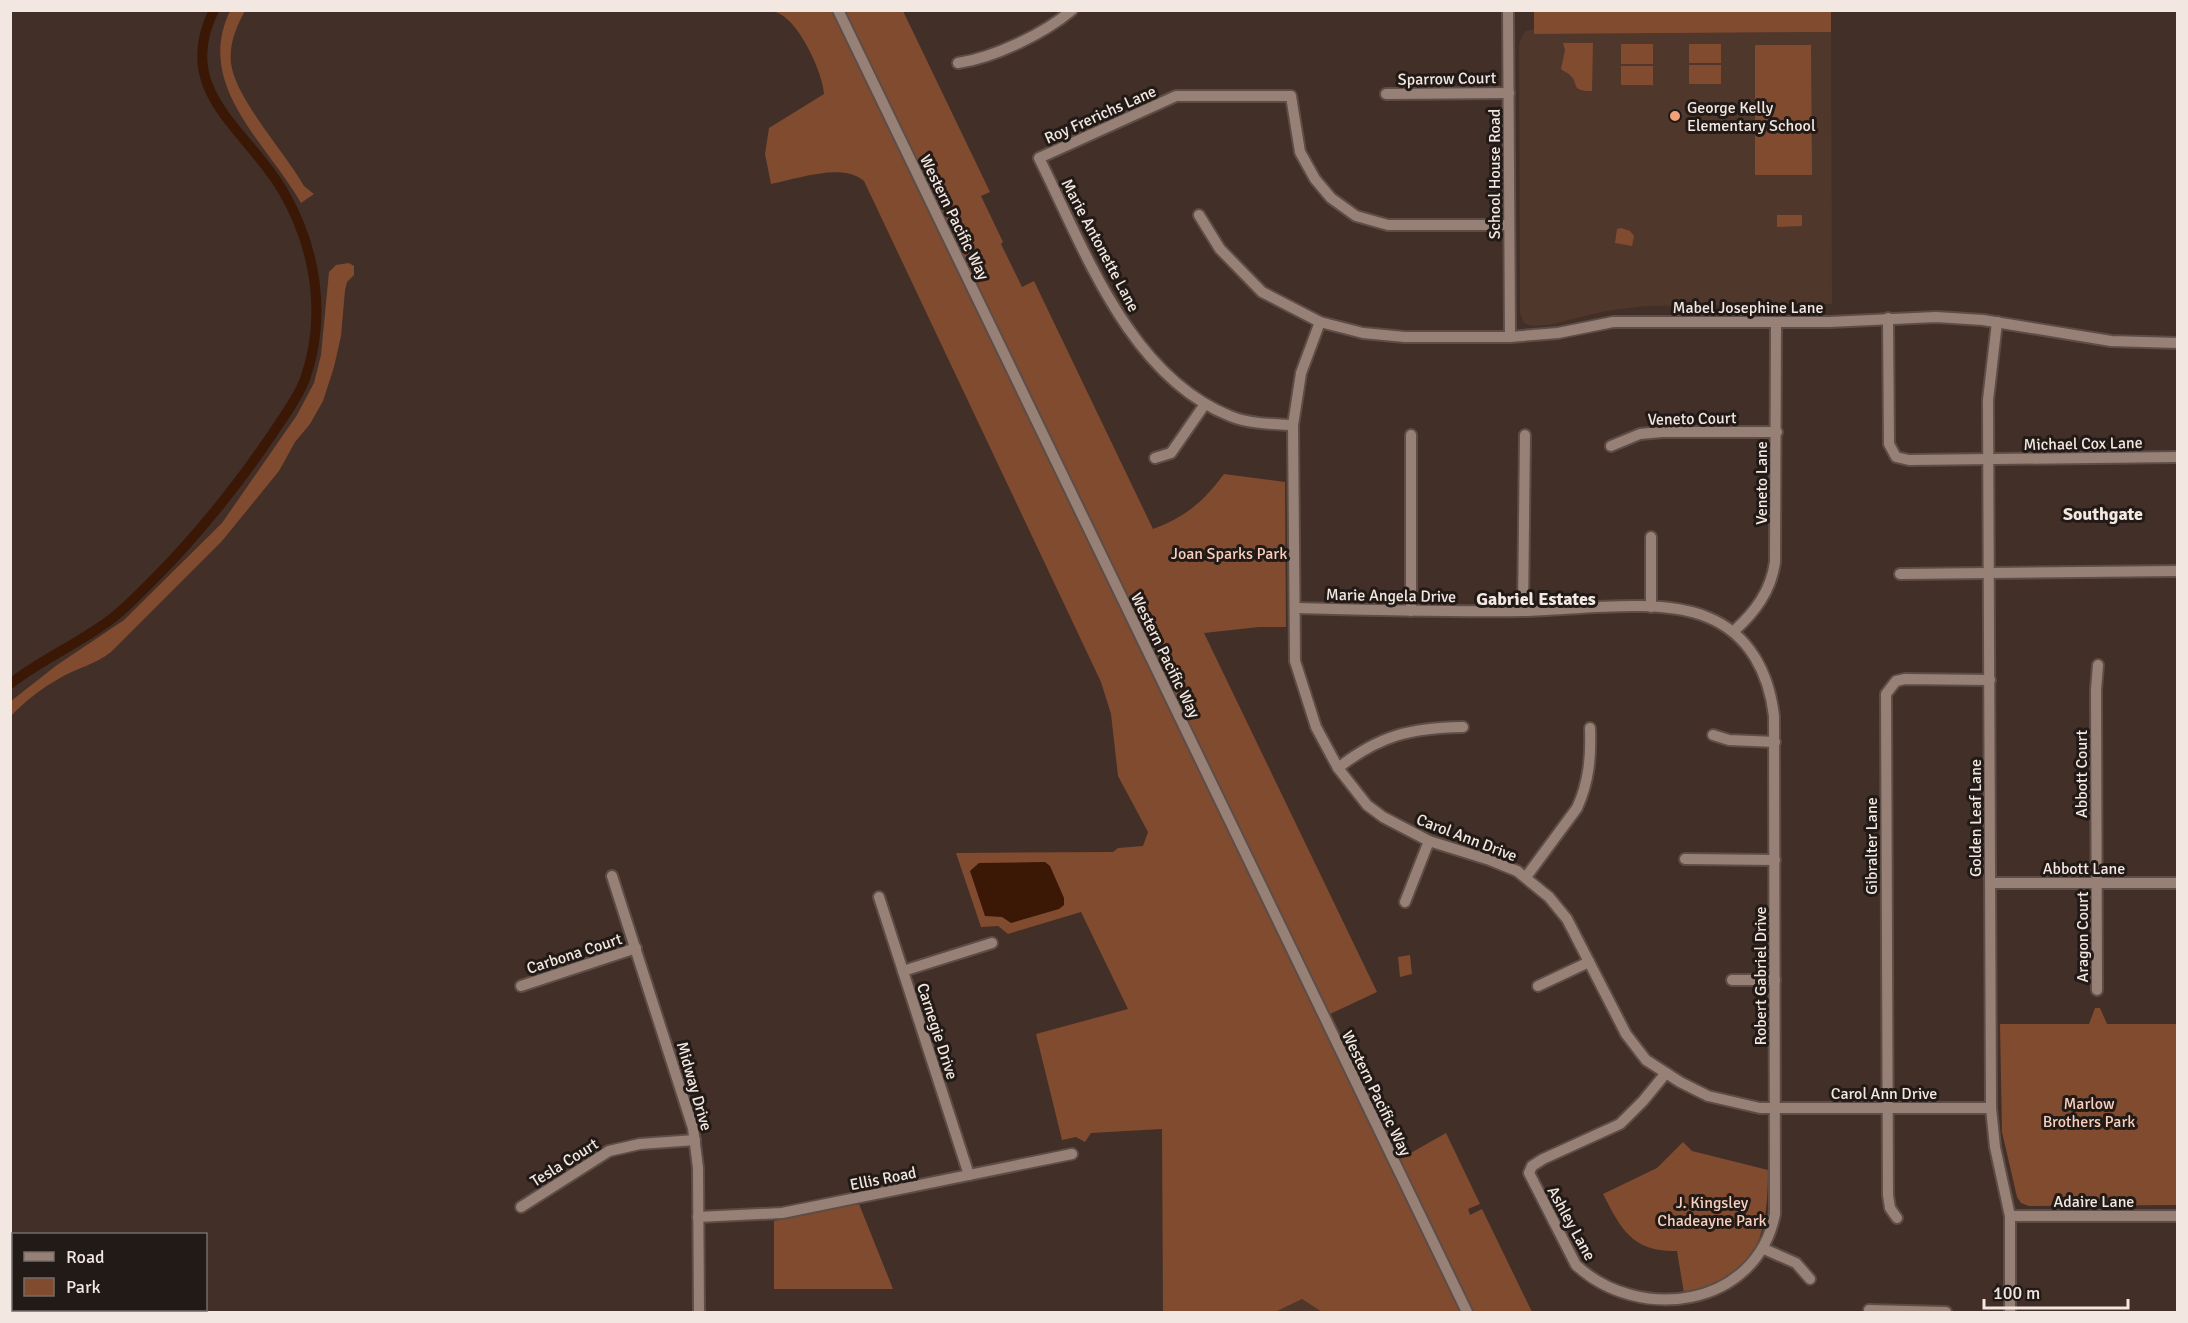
<svg xmlns="http://www.w3.org/2000/svg" width="2188" height="1323" font-family="Signika,sans-serif">
	<rect width="100%" height="100%" fill="#422f27"/>
	<g fill="#4f372b">
		<path d="M1534,29L1535,34L1831,32L1832,304L1644,306L1606,311L1548,325L1531,326L1524,323L1520,313L1519,43L1525,31Z"/>
		<path d="M1302,1299L1322,1312L1275,1311Z"/>
	</g>
	<g fill="#814b30">
		<path d="M230,11H245C236,27 229,44 231,63C235,98 286,154 304,186L314,194L301,203C267,143 194,86 230,11Z"/>
		<path d="M761,11H834L1464,1312H1322L1302,1299L1275,1312H1163L1162,1129L1091,1133L1085,1142L1076,1137L1062,1140L1036,1034L1128,1009L1081,912L1008,934L998,926L981,927L956,853L1113,852L1118,848L1143,846L1148,832L1118,776L1111,714L1101,682L864,181C843,162 797,179 771,184L765,154L769,128L824,94C823,73 800,24 780,14C775,11 767,11 761,11Z"/>
		<path d="M844,11H903L990,192L981,196L1003,242L1001,244L1022,287L1034,281L1153,529C1186,517 1204,501 1224,474L1285,482L1286,627H1259L1204,633L1377,992L1330,1014Z"/>
		<path d="M1534,11H1831V32L1534,34Z"/>
		<path d="M1563,43H1593L1592,91C1569,91 1580,84 1570,75C1567,72 1564,72 1561,69L1565,50Z"/>
		<rect x="1621" y="44" width="32" height="20"/>
		<rect x="1689" y="44" width="32" height="19"/>
		<path d="M1755,45H1811L1812,175H1755Z"/>
		<rect x="1689" y="65" width="32" height="19"/>
		<rect x="1621" y="66" width="32" height="19"/>
		<path d="M1777,215H1802V226L1777,227Z"/>
		<path d="M1621,228L1630,231L1634,236L1632,246L1615,243L1617,229Z"/>
		<path d="M349,263L354,266V275L347,282L345,290L341,336L334,367L323,401L310,424L295,442L279,471L222,541L111,652C94,665 77,668 60,678C42,688 25,701 11,716V701L57,665L124,620L222,523L297,415L314,383L321,355L329,272L336,265Z"/>
		<path d="M1410,955L1412,974L1400,977L1398,957Z"/>
		<path d="M2095,1008H2100L2107,1024H2177V1205L2029,1206L2021,1203L2017,1197L2002,1132L2000,1024H2089Z"/>
		<path d="M1446,1133L1480,1204L1468,1209L1470,1215L1482,1209L1532,1312H1474L1400,1159Z"/>
		<path d="M1683,1142L1692,1151L1768,1170C1768,1209 1765,1256 1728,1279C1715,1287 1699,1292 1685,1299L1677,1251C1632,1252 1621,1229 1603,1194L1657,1168Z"/>
		<path d="M859,1204L893,1289H774V1221Z"/>
	</g>
	<path fill="#3b1806" d="M1045,862L1050,866L1064,898V905L1059,909L1011,923L1002,917L985,916L970,871L979,863Z"/>
	<g fill="none" stroke-linecap="round" stroke-linejoin="round">
		<path stroke="#3b1806" stroke-width="10" d="M10,684C42,659 78,644 110,620C125,609 139,594 153,580C198,535 237,486 273,433C284,416 298,398 305,379C327,316 316,248 283,191C248,130 173,92 214,10"/>
		<defs>
			<g id="minor">
				<path d="M838,10L1467,1312"/>
				<path d="M1508,10L1510,337"/>
				<path d="M958,63C993,58 1044,34 1072,10"/>
				<path d="M1386,94L1509,93"/>
				<path d="M1199,215L1220,249L1262,292L1320,322L1363,333L1405,337H1510L1558,333L1613,322H1829L1936,317L1983,320L2111,341L2178,343"/>
				<path d="M1888,318L1889,444L1896,457L1909,460L2178,457"/>
				<path d="M1320,322L1301,373L1293,425L1295,661L1316,727L1338,768L1367,805L1383,817L1429,841L1490,860L1517,871L1549,897L1567,919L1626,1034L1646,1060L1680,1082L1708,1096L1760,1108H1991"/>
				<path d="M1997,322L1988,400L1991,1108L1995,1147L2010,1216V1312"/>
				<path d="M1293,425C1273,424 1249,424 1230,416C1129,376 1084,248 1039,158L1176,96H1291L1300,152L1315,179L1331,198L1356,216L1388,225H1509"/>
				<path d="M1411,435V611"/>
				<path d="M1611,446L1640,434L1662,432H1777"/>
				<path d="M1155,458L1171,453L1205,404"/>
				<path d="M1651,537V607"/>
				<path d="M1900,574L2178,571"/>
				<path d="M1296,608C1371,610 1447,612 1523,611C1576,610 1659,597 1707,617C1750,634 1769,674 1774,716L1775,1214C1756,1309 1638,1323 1576,1265L1529,1173L1532,1166L1543,1159L1620,1124L1643,1101L1666,1073"/>
				<path d="M1523,611L1525,435"/>
				<path d="M1734,631C1755,612 1771,591 1775,562L1776,322"/>
				<path d="M1713,735L1729,740L1775,742"/>
				<path d="M1338,768C1380,735 1411,728 1463,727"/>
				<path d="M1685,859L1775,860"/>
				<path d="M612,876L693,1128L698,1168L699,1312"/>
				<path d="M1526,877L1577,808C1589,782 1591,757 1590,728"/>
				<path d="M1990,883H2178"/>
				<path d="M879,897L969,1175"/>
				<path d="M1405,902L1429,841"/>
				<path d="M903,971L992,943"/>
				<path d="M1732,980H1775"/>
				<path d="M521,986L636,948"/>
				<path d="M1538,986L1589,962"/>
				<path d="M2097,990L2096,690L2098,665"/>
				<path d="M521,1207L609,1151L640,1144L695,1140"/>
				<path d="M2010,1216H2178"/>
				<path d="M698,1217L782,1213L1072,1154"/>
				<path d="M1897,1218L1890,1208L1888,1195L1886,694L1896,681L1905,679L1990,680"/>
				<path d="M1764,1249L1796,1263L1810,1279"/>
				<path d="M1869,1310L1946,1312"/>
			</g>
		</defs>
		<use href="#minor" stroke="#5d4d46" stroke-width="14"/>
		<use href="#minor" stroke="#978177" stroke-width="10"/>
	</g>
	<circle fill="#f1a17c" stroke="#221a16" stroke-width="2" cx="1675" cy="116" r="6"/>
	<g text-anchor="middle" stroke-width="6" stroke-linejoin="round" paint-order="stroke">
		<g font-size="16" fill="#f3e7e1" stroke="#221a16">
			<text transform="translate(1447 78) rotate(-1)" y="6">Sparrow Court</text>
			<text transform="translate(1100 114) rotate(-24)" y="6">Roy Frerichs Lane</text>
			<text transform="translate(1494 174) rotate(-90)" y="6">School House Road</text>
			<text transform="translate(955 217) rotate(64)" y="6">Western Pacific Way</text>
			<text transform="translate(1101 245) rotate(62)" y="6">Marie Antonette Lane</text>
			<text x="1748" y="313">Mabel Josephine Lane</text>
			<text transform="translate(1692 418) rotate(-1)" y="6">Veneto Court</text>
			<text transform="translate(2083 443) rotate(-1)" y="6">Michael Cox Lane</text>
			<text transform="translate(1761 483) rotate(-90)" y="6">Veneto Lane</text>
			<text transform="translate(1391 595) rotate(1)" y="6">Marie Angela Drive</text>
			<text transform="translate(1166 655) rotate(64)" y="6">Western Pacific Way</text>
			<text transform="translate(2081 774) rotate(-90)" y="6">Abbott Court</text>
			<text transform="translate(1975 818) rotate(-90)" y="6">Golden Leaf Lane</text>
			<text transform="translate(1467 837) rotate(21)" y="6">Carol Ann Drive</text>
			<text transform="translate(1871 846) rotate(-90)" y="6">Gibralter Lane</text>
			<text x="2084" y="874">Abbott Lane</text>
			<text transform="translate(2082 937) rotate(-90)" y="6">Aragon Court</text>
			<text transform="translate(574 953) rotate(-18)" y="6">Carbona Court</text>
			<text transform="translate(1760 976) rotate(-90)" y="6">Robert Gabriel Drive</text>
			<text transform="translate(938 1031) rotate(72)" y="6">Carnegie Drive</text>
			<text transform="translate(695 1086) rotate(74)" y="6">Midway Drive</text>
			<text transform="translate(1377 1093) rotate(64)" y="6">Western Pacific Way</text>
			<text x="1884" y="1099">Carol Ann Drive</text>
			<text transform="translate(564 1162) rotate(-32)" y="6">Tesla Court</text>
			<text transform="translate(883 1178) rotate(-11)" y="6">Ellis Road</text>
			<text x="2094" y="1207">Adaire Lane</text>
			<text transform="translate(1572 1223) rotate(61)" y="6">Ashley Lane</text>
		</g>
		<g font-size="16" fill="#f3e7e1" stroke="#221a16" text-anchor="start">
			<text x="1687" y="113">George Kelly<tspan x="1687" dy="18">Elementary School</tspan></text>
		</g>
		<g font-size="16" fill="#f9d0bd" stroke="#221a16">
			<text x="1229" y="559">Joan Sparks Park</text>
			<text x="2089" y="1109">Marlow<tspan x="2089" dy="18">Brothers Park</tspan></text>
			<text x="1712" y="1208">J. Kingsley<tspan x="1712" dy="18">Chadeayne Park</tspan></text>
		</g>
		<g font-size="18" font-weight="bold" fill="#f3e7e1" stroke="#221a16">
			<text x="2103" y="520">Southgate</text>
			<text x="1536" y="605">Gabriel Estates</text>
		</g>
	</g>
	<rect width="2188" height="1323" fill="none" stroke="#f3e7e1" stroke-width="24"/>
	<rect x="12" y="1233" width="195" height="78" fill="#221a16" stroke="#766c67" stroke-width="1.5"/>
	<rect x="24" y="1252" width="30" height="9" fill="#978177" stroke="#766c67" stroke-width="1.5"/>
	<text x="66" y="1263" font-size="18" fill="#f3e7e1">Road</text>
	<rect x="24" y="1278" width="30" height="18" fill="#814b30" stroke="#766c67" stroke-width="1.5"/>
	<text x="66" y="1293" font-size="18" fill="#f3e7e1">Park</text>
	<path d="M1984 1299v9h144v-9" fill="none" stroke="#f3e7e1" stroke-width="3"/>
	<text x="1993" y="1299" font-size="18" fill="#f3e7e1" stroke="#221a16" stroke-width="4.5" paint-order="stroke">100 m</text>
</svg>
